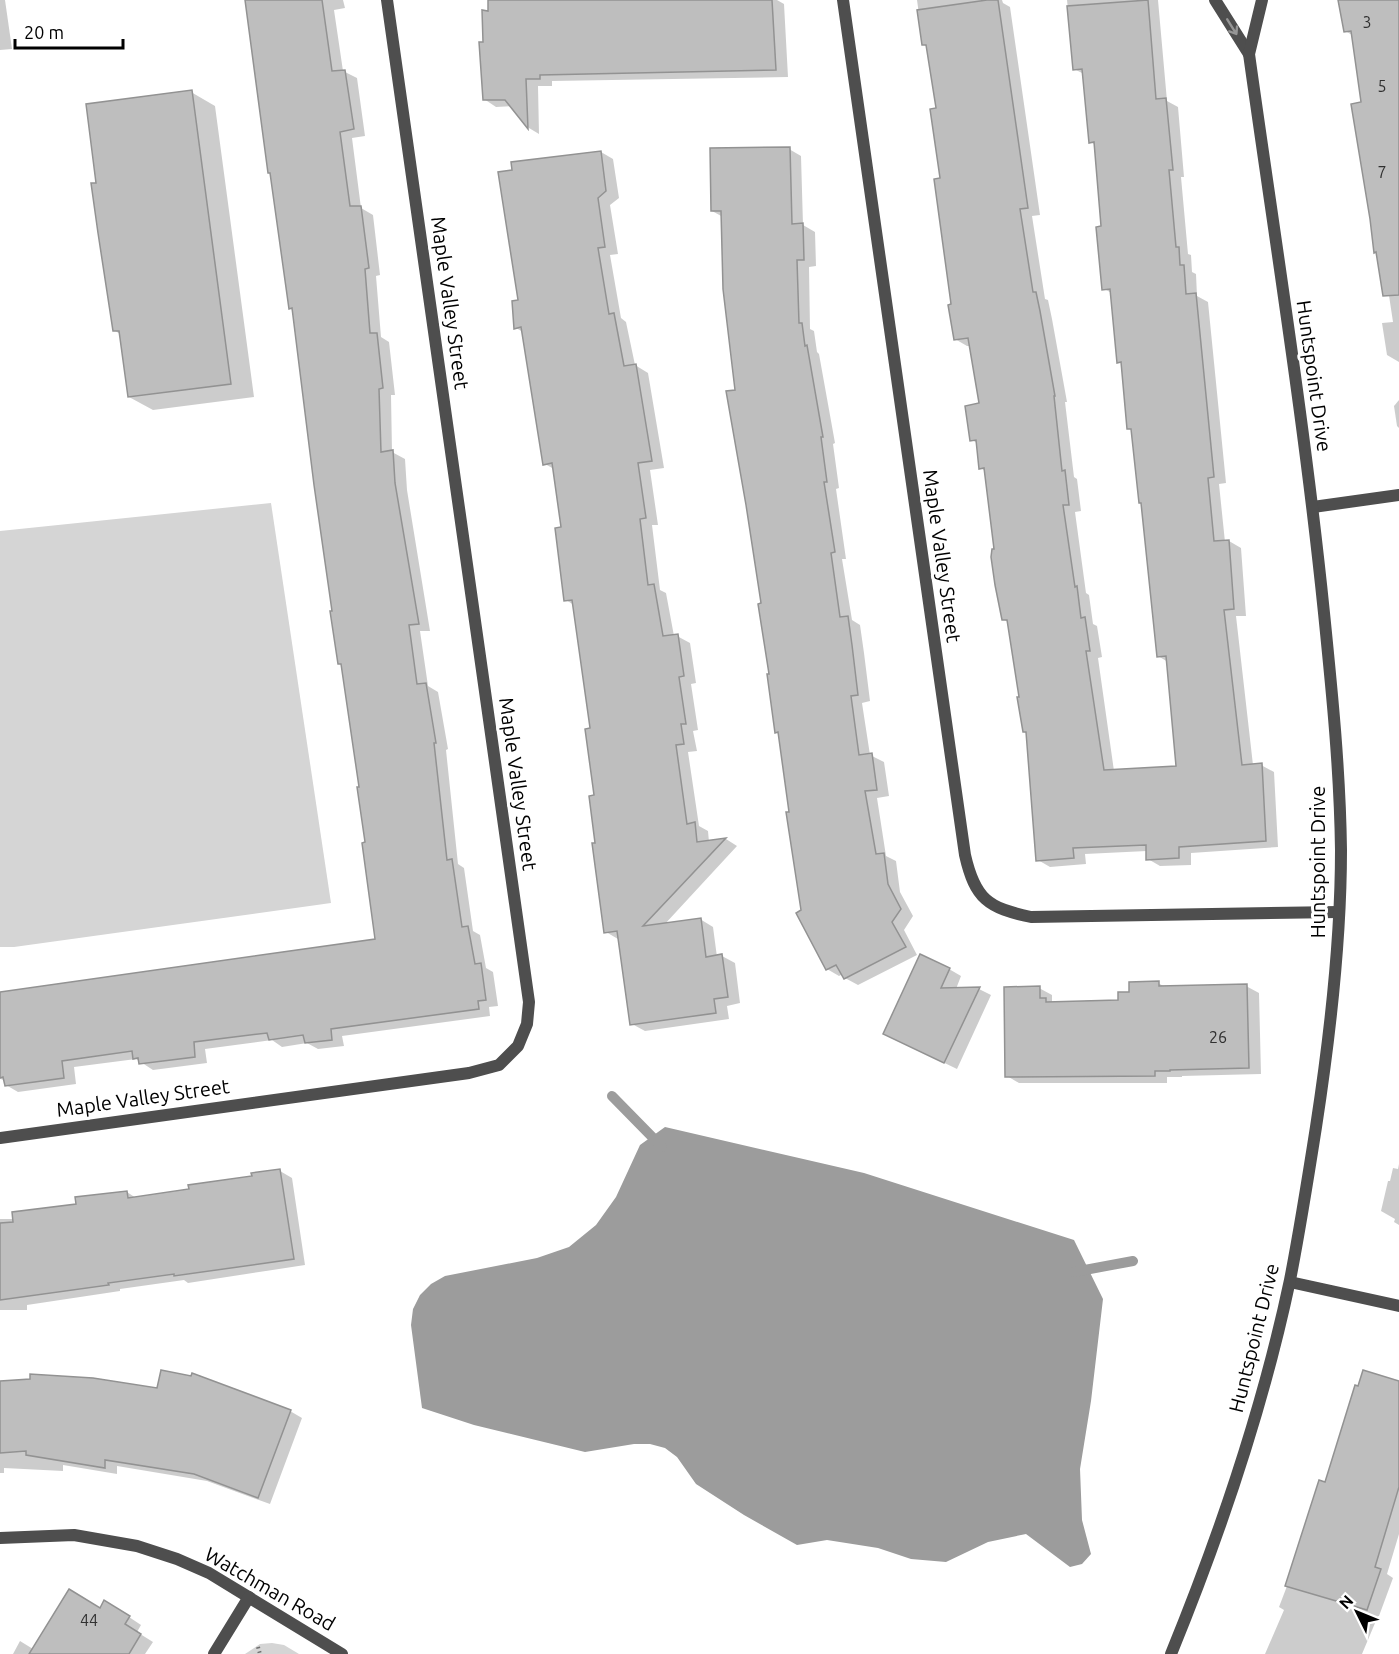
<svg xmlns="http://www.w3.org/2000/svg" width="1399" height="1654" font-family="Ubuntu,sans-serif">
	<rect width="100%" height="100%" fill="#fff"/>
	<g fill="#d5d5d5">
		<path d="M271,503L331,903L14,947H0V531Z"/>
		<path d="M272,1643L284,1645L299,1654H245L260,1644Z"/>
	</g>
	<path fill="#9c9c9c" d="M665,1127L864,1173L1074,1240L1103,1299L1091,1401L1080,1469L1082,1520L1091,1554L1082,1564L1070,1567L1026,1534L988,1542L946,1562L911,1559L878,1548L827,1540L797,1545L744,1515L696,1484L677,1457L665,1448L650,1444H634L585,1452L474,1425L422,1408L411,1325L413,1309L420,1295L431,1284L445,1276L537,1258L569,1247L596,1225L616,1197L640,1145Z"/>
	<g fill="#0003">
		<path d="M0,0H5L12,49L0,50Z"/>
		<path d="M246,0H343L345,8L334,10L343,71L357,78L365,136L352,138L361,208L373,215L380,275L376,276L381,337L389,342L395,395H391L392,452L405,459L407,490L430,631H420L428,686L438,692L448,749L446,750L458,864L464,868L473,931L480,935L486,968L493,972L498,1006L489,1007L490,1016L342,1036L344,1046L318,1049L307,1043L282,1047L272,1040L205,1049L207,1063L153,1070L136,1059L74,1067L76,1084L18,1092L6,1085L5,1080L0,1079V993L377,941L361,788L343,665L339,663L334,612L293,310L290,308L272,174L269,173Z"/>
		<path d="M489,0H777L784,4L788,77L552,81V86H538L539,134L529,128L512,106L496,107L484,99V44L490,12Z"/>
		<path d="M917,0H1002L1003,3L1010,7L1040,215L1032,216L1045,299L1048,300L1052,319L1067,402H1065L1074,477L1077,479L1081,511L1075,512L1086,593L1089,595L1093,624L1097,626L1102,657L1098,658L1114,771L1178,767L1168,662L1158,656L1142,503L1132,430L1129,428L1123,364L1118,362L1112,293L1104,289L1103,228L1096,145L1090,142L1084,74L1074,69L1067,0H1158L1167,101L1178,107L1184,177H1181L1188,254L1191,255L1192,272L1196,274L1197,296L1208,302L1226,483L1219,484L1225,542L1229,541L1241,548L1246,616H1236L1253,765H1261L1274,772L1278,847L1191,853V865L1160,866L1148,859L1147,851L1085,854L1086,864L1050,867L1038,860L1027,733L1024,732L1010,623L1003,619L986,471L980,468L977,443L972,440L980,404L971,346H967L955,339L938,109L928,47L923,44Z"/>
		<path d="M1343,0H1399V362L1387,355L1382,323L1393,322L1383,256L1375,252L1363,104L1354,36L1345,31Z"/>
		<path d="M191,92L215,106L254,397L153,410L129,397L120,334L114,330L98,184Z"/>
		<path d="M789,149L801,156L803,225L815,232L816,266L809,267L810,329L814,331L817,352L819,354L835,443L833,444L839,488L836,489L846,559H842L852,620L860,625L864,653L870,701L862,703L870,755L884,762L889,796L877,798L886,856L896,861L900,892L913,916L904,930L917,955L858,985L845,978L843,974L839,976L827,969L791,813L779,734L776,732L736,391L723,217L712,211Z"/>
		<path d="M601,152L613,159L619,198L610,205L618,254L610,255L621,318L626,322L635,365L648,373L664,468L650,470L658,525H652L660,590L666,593L674,636H677L690,643L696,683L691,684L698,730L693,731L697,751L688,752L699,826L708,831L709,842L726,839L737,846L664,925L700,919L713,927L717,957L722,956L735,963L740,1003L727,1006L729,1019L645,1031L632,1024L618,939L606,932L597,844L592,730L574,605L566,600L562,529L554,469L545,464L523,332L516,328L520,301Z"/>
		<path d="M1399,400V428L1397,426L1394,406Z"/>
		<path d="M949,969L961,976L956,989H979L991,995L957,1069L897,1040Z"/>
		<path d="M1158,983L1167,988L1246,986L1259,993L1261,1074L1182,1076V1077H1167V1083H1019L1007,1076L1039,988L1052,995V1003L1120,1002L1131,993Z"/>
		<path d="M1399,1164V1225L1394,1222L1395,1219L1381,1211L1388,1181H1390L1393,1168L1398,1169Z"/>
		<path d="M280,1171L292,1178L305,1265L188,1283L184,1280L120,1289V1291L27,1305V1310H0V1219H14L127,1192L136,1198L190,1190Z"/>
		<path d="M1399,1382V1534L1387,1574L1393,1578L1379,1616H1378L1362,1654H1265L1284,1610L1279,1607L1326,1484Z"/>
		<path d="M0,1383L290,1411L302,1418L270,1504L207,1481L117,1466V1474L63,1465V1471L4,1468V1473H0Z"/>
		<path d="M101,1609H117L141,1625L137,1632L153,1642L145,1654H13L20,1641L33,1649Z"/>
	</g>
	<g fill="none" stroke-linecap="round" stroke-linejoin="round">
		<g stroke="#9c9c9c" stroke-width="10">
			<path d="M612,1096L662,1147"/>
			<path d="M1074,1272L1133,1261"/>
		</g>
	</g>
	<g fill="#bebebe" stroke="#929292" stroke-width="1.5">
		<path d="M245,0H322L332,71L345,70L354,129L340,132L350,206H361L369,268L365,269L370,333H377L383,388L379,389L381,452L393,450L395,483L419,624L409,625L417,684L426,683L436,743H434L447,860L452,859L462,927L468,926L475,964L481,963L486,1000L478,1001L479,1009L331,1029L332,1040L305,1043L303,1035L269,1040L267,1033L194,1042L195,1057L139,1064L138,1058L133,1059L132,1051L62,1061L64,1078L5,1086L3,1077L0,1078V992L375,939L362,843L365,842L357,787H359L341,664H338L330,611H332L314,485L292,308L289,309L270,173H268Z"/>
		<path d="M488,0H772L776,70L540,75V79H526L528,129L505,100H483L479,42H483L482,10L488,11Z"/>
		<path d="M987,0H998L1028,208L1020,209L1033,292H1036L1040,311L1055,396H1054L1062,471L1065,470L1069,505H1063L1075,587L1077,586L1081,618L1085,617L1090,651H1086L1104,770L1176,766L1166,656L1157,657L1141,503H1139L1131,429H1127L1121,362L1117,363L1110,289L1102,290L1096,227L1101,226L1094,142L1089,143L1082,69L1073,70L1067,6L1148,0L1156,99L1166,98L1173,170H1169L1176,247H1179L1180,265H1184L1186,294L1196,293L1214,477L1208,478L1214,541L1229,540L1234,609L1224,610L1242,765L1262,763L1266,841L1179,847V858L1146,860V845L1073,848L1074,858L1036,861L1026,732H1023L1017,697H1019L1007,620H1002L995,585L991,557L992,549H994L984,468L979,469L976,440L970,441L965,406L979,403L968,338L954,340L948,305L951,304L934,179L940,178L930,109L936,108L926,45H922L917,10Z"/>
		<path d="M1338,0H1399V295L1383,296L1376,252L1374,253L1370,219L1351,104L1361,102L1351,31L1344,32Z"/>
		<path d="M192,90L231,384L128,397L119,331H113L98,233L91,183H96L86,104Z"/>
		<path d="M790,147L792,224L803,223L804,260H797L799,323H802L805,346L807,345L823,437H821L827,482H824L835,552L831,553L840,617L848,616L852,645L858,695L851,696L859,755L872,753L877,790L865,791L876,854L884,853L888,884L901,909L892,922L906,947L844,979L836,965L826,970L796,913L801,910L786,812H789L778,732L775,733L767,674H769L758,604L761,603L746,505L726,391L735,390L723,289L721,211H711L710,148Z"/>
		<path d="M601,151L606,191L598,198L605,247L598,248L609,314L614,313L624,366L636,364L652,461L638,463L646,518L640,519L648,585L654,584L663,636L678,634L684,676L679,677L686,724H681L684,744L676,745L687,824L695,822L697,842L726,838L643,926L701,918L706,957L722,954L728,997L714,999L716,1013L630,1025L617,931L604,933L592,843H595L589,796L594,795L585,729L590,728L572,600L564,601L555,528L561,527L552,463L543,465L521,327L514,329L512,301L518,300L498,172L512,170L511,162Z"/>
		<path d="M920,954L950,968L941,988L980,987L944,1063L883,1034Z"/>
		<path d="M1159,981V986L1247,984L1249,1068L1170,1070V1071H1155V1076L1005,1077L1004,987L1040,986V998H1046V1002L1118,1000V992H1129V982Z"/>
		<path d="M280,1169L294,1259L174,1276V1274L108,1283L109,1285L0,1300V1223L13,1222L12,1212L76,1204L75,1197L127,1191L128,1198L189,1189L188,1185L252,1176L251,1173Z"/>
		<path d="M161,1370L191,1376L192,1373L291,1410L258,1498L194,1474L105,1460V1468L26,1455V1451L0,1453V1381L30,1379V1374L93,1378L157,1388Z"/>
		<path d="M1363,1370L1399,1381V1487L1375,1567L1381,1569L1367,1610L1285,1586L1319,1480L1325,1482L1355,1385L1358,1386Z"/>
		<path d="M69,1589L100,1608L104,1600L130,1616L125,1624L141,1634L129,1654H29Z"/>
	</g>
	<g fill="none" stroke-linecap="round" stroke-linejoin="round">
		<path stroke="#707070" stroke-width="4" stroke-dasharray="1.5 3" stroke-linecap="butt" d="M258,1647L260,1654"/>
		<g stroke="#4e4e4e" stroke-width="12">
			<path d="M843,0L965,855C975,899 988,908 1031,917L1339,912"/>
			<path d="M1215,0L1249,54"/>
			<path d="M1313,507L1399,495"/>
			<path d="M0,1138L469,1073L499,1065L518,1046L527,1024L529,1002L387,0"/>
			<path d="M1290,1282L1399,1306"/>
			<path d="M0,1538L74,1535L137,1546L177,1559L209,1573L342,1654"/>
			<path d="M214,1654L249,1597"/>
			<path d="M1171,1654C1220,1534 1263,1408 1290,1280C1300,1229 1308,1178 1316,1127C1330,1036 1341,943 1341,850C1340,771 1332,692 1324,613C1305,426 1275,240 1249,54L1262,0"/>
		</g>
	</g>
	<defs><path id="oneway-shaft" d="M-6 0H5M1.5-3L5.5 0L1.5 3" fill="none" stroke-width="1.6" stroke-linecap="round" stroke-linejoin="round" transform="scale(1.5)"/></defs>
	<use stroke="#959595" href="#oneway-shaft" transform="translate(1232 27) rotate(58)"/>
	<g text-anchor="middle" stroke-width="6" stroke-linejoin="round" paint-order="stroke">
		<g font-size="16" fill="#303030">
			<text x="1367" y="28">3</text>
			<text x="1382" y="92">5</text>
			<text x="1382" y="178">7</text>
			<text x="1218" y="1043">26</text>
			<text x="89" y="1626">44</text>
		</g>
		<g font-size="20" fill="#000" stroke="#fff">
			<text transform="translate(450 303) rotate(82)" y="7">Maple Valley Street</text>
			<text transform="translate(1314 376) rotate(82)" y="7">Huntspoint Drive</text>
			<text transform="translate(942 556) rotate(82)" y="7">Maple Valley Street</text>
			<text transform="translate(518 784) rotate(82)" y="7">Maple Valley Street</text>
			<text transform="translate(1318 862) rotate(-90)" y="7">Huntspoint Drive</text>
			<text transform="translate(143 1098) rotate(-8)" y="7">Maple Valley Street</text>
			<text transform="translate(1254 1338) rotate(-76)" y="7">Huntspoint Drive</text>
			<text transform="translate(270 1589) rotate(30)" y="7">Watchman Road</text>
		</g>
	</g>
	<g transform="translate(1357 1612) rotate(313)" stroke="#ffffff" stroke-width="4.5" paint-order="stroke">
	<path d="M0-4.5L10 22L0 15L-10 22Z" fill="#000000"/>
	<text y="-9" font-size="16" font-weight="bold" text-anchor="middle" fill="#000000">N</text>
	</g>
	<path d="M15 39v9h108v-9" fill="none" stroke="#000000" stroke-width="3"/>
	<text x="24" y="39" font-size="18" fill="#000000" stroke="#ffffff" stroke-width="4.5" paint-order="stroke">20 m</text>
</svg>
